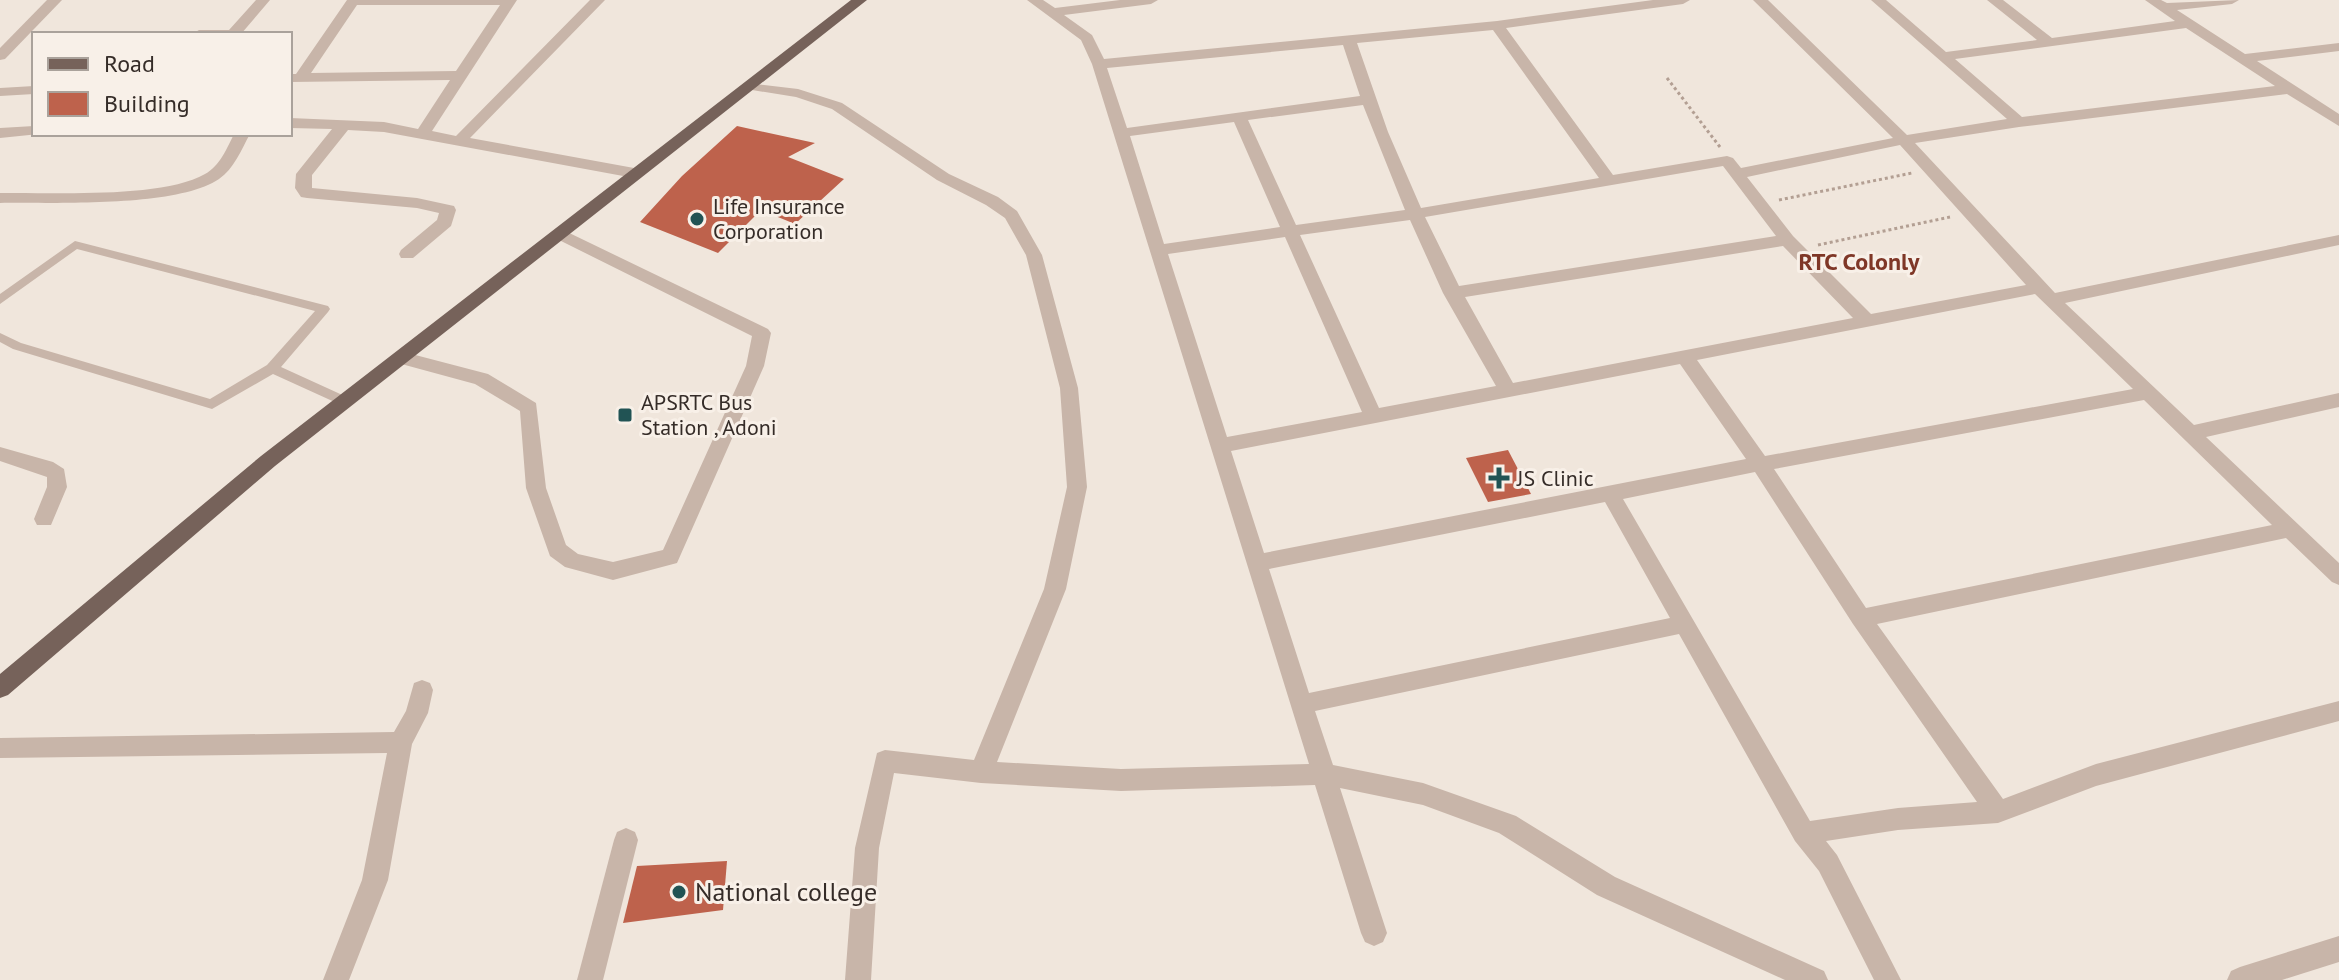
<svg xmlns="http://www.w3.org/2000/svg" width="2339" height="980" font-family="'PT Sans',sans-serif">
	<rect width="100%" height="100%" fill="#f0e6dc"/>
	<g fill="#be624c">
		<path d="M737,126L815,143L788,157L844,179L795,224L761,210L718,253L640,222L682,176Z"/>
		<path d="M1508,450L1531,494L1488,502L1466,458Z"/>
		<path d="M727,861L723,910L623,923L637,866Z"/>
	</g>
	<g fill="none" stroke-linecap="round" stroke-linejoin="round">
		<g stroke="#b39f93" stroke-width="3" stroke-dasharray="3 3" stroke-linecap="butt">
			<path d="M1667,78L1720,147"/>
			<path d="M1779,200L1912,173"/>
			<path d="M1818,245L1950,217"/>
		</g>
		<path fill="#c8b5a9" fill-rule="evenodd" d="M75,241L328,306L330,309L328,312L281,367L349,398L351,401L349,404H339L273,374L212,409L13,349L0,342V333L21,343L210,399L267,365L315,311L77,249L0,304V294Z"/>
		<g fill="#c8b5a9" fill-rule="evenodd">
			<path d="M47,0H62L5,59L0,60V48Z"/>
			<path d="M256,0H270L241,34H192L199,30H229Z"/>
			<path d="M347,0H517L432,131L456,136L590,0H605L470,138L634,168L642,173L634,178L384,132L348,130L312,175V188L417,198L454,206L456,210L451,226L413,258H401L399,254L401,250L437,220L439,213L417,208L307,198L301,197L295,188L296,174L332,129L290,128V118L384,122L418,129L450,80L290,82V74H296ZM357,5H500L456,71L311,73Z"/>
			<path d="M1027,0H1043L1055,8L1120,0H1158L1151,4L1064,15L1092,35L1104,59L1497,21L1653,0H1690L1683,4L1506,28L1613,175L1727,156L1733,158L1741,168L1893,138L1753,0H1768L1907,135L2007,119L1871,0H1886L1946,52L2037,40L1987,0H2003L2052,38L2175,21L2145,0H2161L2167,3L2239,0L2232,4L2177,10L2245,54L2339,43V51L2257,61L2339,114V126L2287,94L2019,127L1915,143L2055,293L2339,235V245L2065,303L2194,425L2339,393V407L2206,437L2339,563V585L2332,582L2286,538L1877,624L2003,799L2096,764L2339,701V721L2096,786L1998,823L1898,830L1826,841L1837,855L1901,980H1874L1819,871L1795,841L1679,634L1315,711L1333,765L1423,783L1516,816L1615,877L1824,971L1828,980H1785L1597,895L1499,833L1423,805L1340,788L1387,933L1383,942L1374,946L1365,942L1361,933L1315,785L1121,791L981,783L894,773L879,848L871,980H845L855,848L877,753L885,750L974,760L1044,589L1067,487L1060,388L1026,255L1005,218L986,205L937,180L832,109L796,97L746,89V83L798,89L842,103L949,174L998,197L1017,211L1042,255L1078,388L1087,487L1066,589L997,762L1121,769L1309,764L1092,64L1081,40ZM2186,28L2275,86L2022,117L1955,59ZM1493,30L1599,178L1421,208L1388,132L1357,43ZM1343,45L1360,96L1127,128L1107,68ZM1363,105L1405,210L1296,225L1248,120ZM1234,122L1280,227L1164,244L1130,136ZM1900,145L2026,285L1871,314L1793,236L1747,177ZM1723,166L1776,236L1459,286L1425,217ZM1410,220L1443,293L1496,386L1379,408L1300,235ZM1285,237L1362,412L1227,437L1168,254ZM1783,246L1853,318L1513,383L1465,297ZM2035,294L2133,389L1765,456L1697,360ZM1680,364L1746,459L1264,553L1231,451ZM2144,400L2272,525L1866,608L1774,469ZM1755,472L1853,624L1977,802L1898,808L1810,821L1623,499ZM1605,502L1670,618L1309,693L1269,569Z"/>
			<path d="M34,86V94L0,96V88Z"/>
			<path d="M34,126V134H39L0,138V128Z"/>
			<path d="M234,134H250C241,150 234,169 219,179C176,208 53,202 0,203V193C53,192 161,199 205,174C220,166 227,148 234,134Z"/>
			<path d="M559,228L768,329L771,333L764,366L677,563L613,580L565,567L550,556L526,488L520,411L475,384L394,362L391,357L400,351L488,374L536,403L546,488L566,545L578,554L613,562L663,550L746,366L752,336L553,237L551,233Z"/>
			<path d="M0,447L53,462L64,469L67,487L51,525H37L34,519L47,487V477L0,461Z"/>
			<path d="M422,680L430,683L433,690L428,713L412,744L388,880L349,980H323L362,880L387,753L0,758V738L394,732L406,711L414,683Z"/>
			<path d="M626,828L635,832L638,840L603,980H577L614,840L617,832Z"/>
			<path d="M2339,936V962L2282,980H2227L2231,971L2240,967Z"/>
		</g>
		<path fill="#76625a" fill-rule="evenodd" d="M851,0H867L275,466L8,695L0,698V674L261,456Z"/>
	</g>
	<g fill="#215354" stroke="#f8f0e8" stroke-width="3">
		<circle cx="697" cy="219" r="8"/>
		<rect x="617" y="407" width="16" height="16" rx="4"/>
		<path d="M1495 466h8v8h8v8h-8v8h-8v-8h-8v-8h8z"/>
		<circle cx="679" cy="892" r="8"/>
	</g>
	<g text-anchor="middle" stroke-width="6" stroke-linejoin="round" paint-order="stroke">
		<g font-size="22" fill="#352c28" stroke="#f8f0e8" text-anchor="start">
			<text x="713" y="214">Life Insurance<tspan x="713" dy="25">Corporation</tspan></text>
			<text x="641" y="410">APSRTC Bus<tspan x="641" dy="25">Station , Adoni</tspan></text>
			<text x="1517" y="486">JS Clinic</text>
		</g>
		<g font-size="24" font-weight="bold" fill="#7f3727" stroke="#f8f0e8">
			<text x="1859" y="270">RTC Colonly</text>
		</g>
		<g font-size="26" fill="#352c28" stroke="#f8f0e8" text-anchor="start">
			<text x="695" y="901">National college</text>
		</g>
	</g>
	<rect x="32" y="32" width="260" height="104" fill="#f8f0e8" stroke="#aaa29b" stroke-width="2"/>
	<rect x="48" y="58" width="40" height="12" fill="#76625a" stroke="#aaa29b" stroke-width="2"/>
	<text x="104" y="72" font-size="24" fill="#352c28">Road</text>
	<rect x="48" y="92" width="40" height="24" fill="#be624c" stroke="#aaa29b" stroke-width="2"/>
	<text x="104" y="112" font-size="24" fill="#352c28">Building</text>
</svg>
